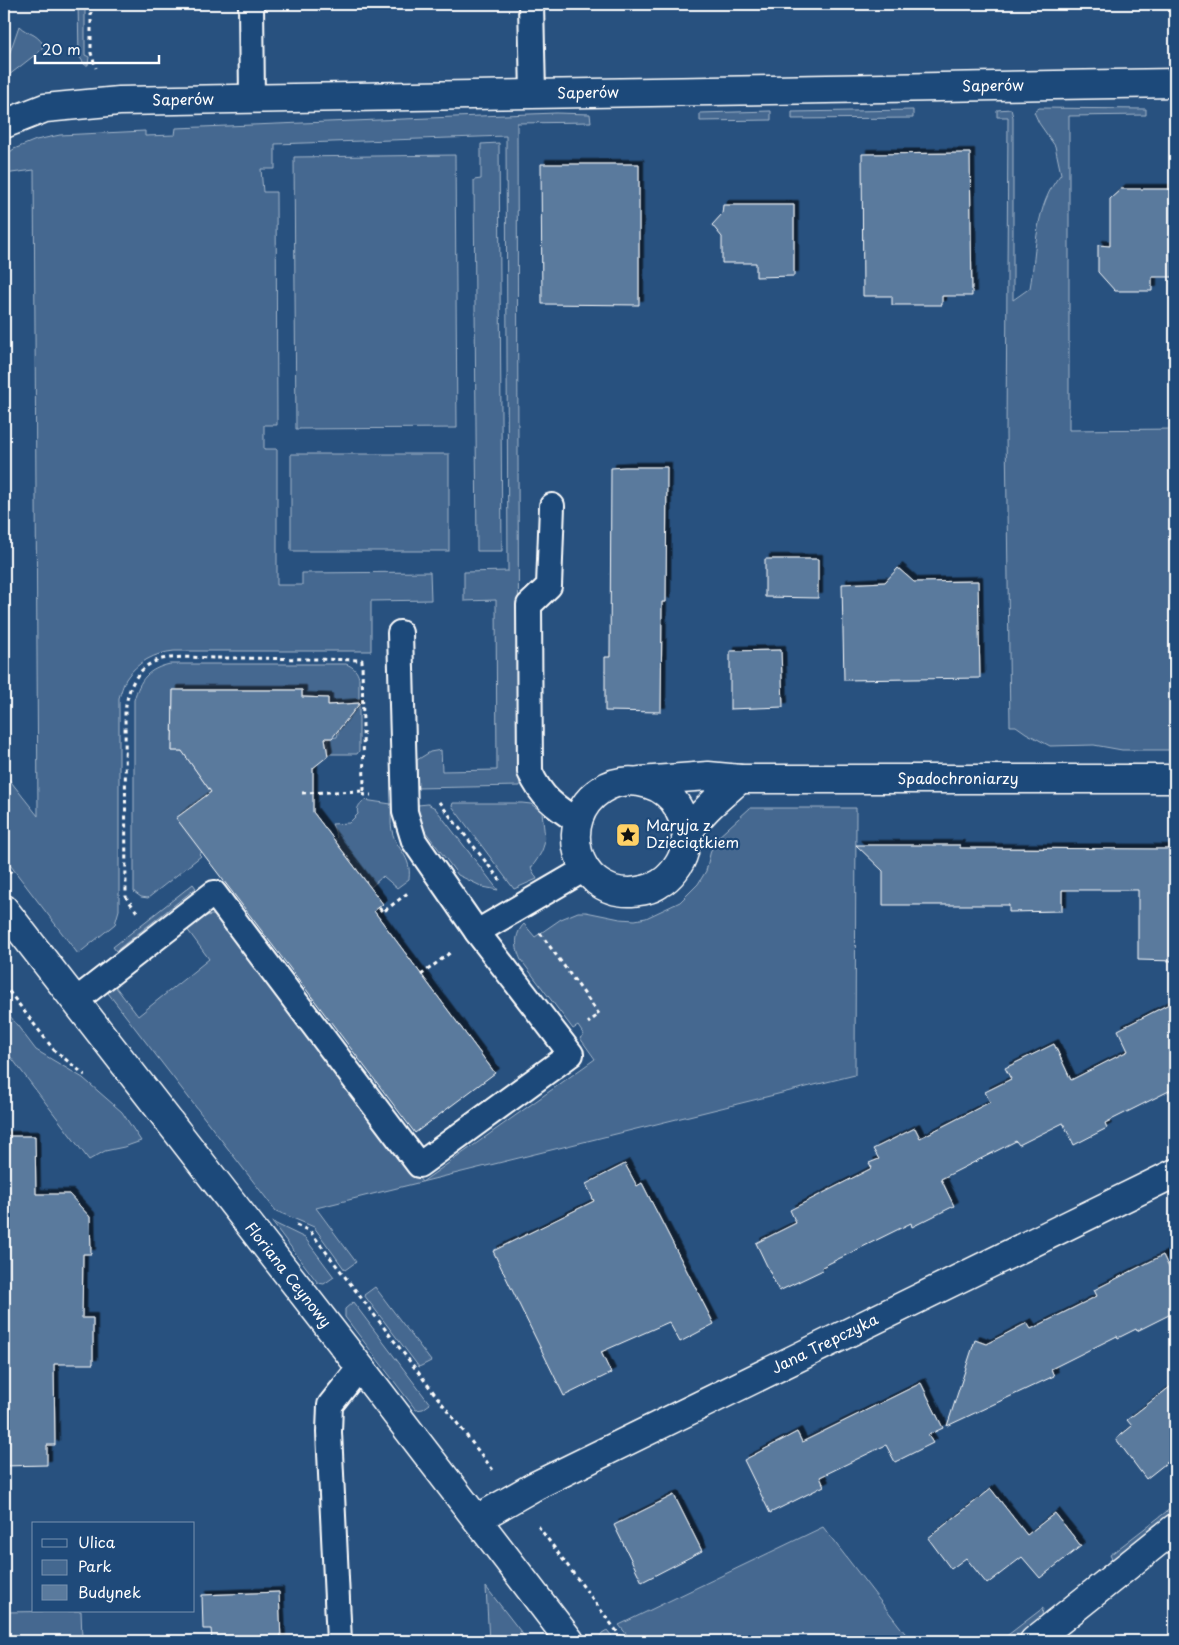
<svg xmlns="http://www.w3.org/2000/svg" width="1179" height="1645" font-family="'Playpen Sans',sans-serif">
	<defs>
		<filter id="shadow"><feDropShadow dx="4.5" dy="-4.5" stdDeviation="0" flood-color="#0009"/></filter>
	</defs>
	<rect width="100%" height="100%" fill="#28517f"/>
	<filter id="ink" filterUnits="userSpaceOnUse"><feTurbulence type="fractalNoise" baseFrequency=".02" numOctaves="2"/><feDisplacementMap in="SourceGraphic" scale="10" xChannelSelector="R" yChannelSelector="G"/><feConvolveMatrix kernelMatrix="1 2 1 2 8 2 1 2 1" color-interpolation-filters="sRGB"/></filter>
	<g filter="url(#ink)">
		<g fill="#446890" stroke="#a2b4c8">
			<path d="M78,4H85V55L89,57L88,65H85L79,56Z"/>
			<path d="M19,26C28,35 34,31 44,45L40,51L4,79V63L10,52Z"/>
			<path d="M1039,108L1146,109V115L1069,116V430L1175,429V750H1122L1094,745L1050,746L1026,733L1016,726H1010L1006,434L1008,117H997V110L1011,109L1013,117V300L1030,288C1037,249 1034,206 1061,174L1055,146L1039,123L1034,112Z"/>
			<path d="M913,110V118L792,119V112Z"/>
			<path d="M771,111V120L700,121V113Z"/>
			<path d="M556,113L590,114L591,122L517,123L519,778L520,786L417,788V760L430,752L441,750L442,771L497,770L496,600L464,601V572L508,571L506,136L275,144V169H261L263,192H276L277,425H264V449H277V585H302V573L430,572L431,600L371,601V651H174C155,653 137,662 126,679C123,685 121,692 119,698V910L115,924L78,954L4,857V773L38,816L34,170L4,174V156L14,149L36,140L60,135L145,131V136L175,135L176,128Z"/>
			<path d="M499,143L502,551H477L474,180L481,179V144Z"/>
			<path d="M455,155L457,428L296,429L294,157Z"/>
			<rect x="291" y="454" width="158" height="97"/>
			<path d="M170,664H346C354,667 357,671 359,678V751L357,754H328V738L337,737L339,729L338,704L328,705V698L302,697V690H173L172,751H182L211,792L202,852L199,854L201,856L148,898L141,897L134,892V700C140,679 148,669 170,664Z"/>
			<path d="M364,800L391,804C392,812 390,823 392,831C396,850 412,855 409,879L397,888L383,876L370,888L334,840L337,837L332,824L349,823L358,814C356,808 359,805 364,800Z"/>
			<path d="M453,803H522L531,804L542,812C545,841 549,844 531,868L537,879L514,889L452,806Z"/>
			<path d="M428,804L435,808L498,890L483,887L458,875L419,823L418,805Z"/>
			<path d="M750,808H856L855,1075L316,1208L356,1262L345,1270L314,1227L276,1211L108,993L115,986L138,1016L209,959L187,929C196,922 204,914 216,915L422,1182L595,1059L580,1038L584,1035L578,1026L573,1029L521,960C515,948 514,934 524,924L535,937L561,919L578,912H586L620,919L635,920L646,918L680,902L698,884L706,871L711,850L717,838Z"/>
			<path d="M193,884L196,888L116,951L113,947Z"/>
			<path d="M4,1008L36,1050L83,1078L122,1112L141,1141L124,1147L105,1151L89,1160L4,1048Z"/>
			<path d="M272,1222L305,1238L334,1277L324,1284L318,1283Z"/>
			<path d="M375,1287L431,1361L419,1367L364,1295Z"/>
			<path d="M353,1302L430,1404L423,1409L416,1410L345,1317V1309Z"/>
			<path d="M1175,1505V1518L1113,1561L1110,1555Z"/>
			<path d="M823,1527L911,1641H632L619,1625Z"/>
			<path d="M486,1587L528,1641H489Z"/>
			<path d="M1043,1608L1042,1616L1014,1641H1000Z"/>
			<path d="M81,1611L82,1638L4,1641V1612Z"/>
			<path d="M607,1630L616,1641H599L598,1640L602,1633Z"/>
		</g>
		<g fill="#5a7a9d" stroke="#fff" filter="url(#shadow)">
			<path d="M970,153L972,296H942V305H892V296H863L862,154Z"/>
			<path d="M541,164H639V305L542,304Z"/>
			<path d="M1121,189H1175V277H1152V291H1115L1098,272V245L1110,246V199Z"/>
			<path d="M723,205H794V276L756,277V263H722V237L712,225L722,214Z"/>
			<path d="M625,467H667L666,602H662L661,712L605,711V657H610L611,468Z"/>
			<path d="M765,559H818V598L765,597Z"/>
			<path d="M898,568L914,582L978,581L980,678L844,680L842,584L885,582Z"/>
			<path d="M781,650L783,707L730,709V651Z"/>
			<path d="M173,690H302V697L328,698V705L360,703L332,738H325L328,756L313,768V812L383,904L374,911L495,1073L415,1133L176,818L211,792L182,751H172Z"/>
			<path d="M856,845H960V848L1175,849V961L1138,960V890H1062V911L1009,912V905H883V871Z"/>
			<path d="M1175,1001V1088L1105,1123L1107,1128L1074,1145L1063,1123L1019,1145L1016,1141L941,1179L954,1206L912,1227L911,1223L822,1267L823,1270L779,1291L756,1243L796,1223L790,1210L872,1168L869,1163L879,1159L873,1149L915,1128L920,1138L990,1102L985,1092L1011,1079L1005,1068L1054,1044L1071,1080L1128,1051L1118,1030Z"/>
			<path d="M4,1136H35L36,1194H69L90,1217L91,1254H83L82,1318H93V1364H54L55,1445H47V1465L4,1466Z"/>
			<path d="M625,1164L637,1186L642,1183L714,1324L680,1342L669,1322L601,1352L611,1373L564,1396L493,1251L594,1201L586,1184Z"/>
			<path d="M1163,1255L1175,1280V1312L1137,1331L1136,1329L1118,1338L1117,1336L1051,1369L1054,1376L947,1426L975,1340L986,1344L1027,1323L1031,1329L1097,1296L1094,1290Z"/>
			<path d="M921,1383L943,1428L928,1435L933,1443L895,1462L886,1445L820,1477L824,1486L770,1513L744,1460L797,1432L802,1442Z"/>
			<path d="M1175,1383V1456L1146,1479L1116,1439L1132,1426L1127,1420Z"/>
			<path d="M991,1489L1027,1535L1055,1513L1081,1546L1040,1578L1022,1557L987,1584L966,1558L951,1569L928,1538Z"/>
			<path d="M674,1495L702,1551L642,1582L614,1525Z"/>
			<path d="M279,1592L281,1641H212L211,1629H203L202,1595Z"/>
		</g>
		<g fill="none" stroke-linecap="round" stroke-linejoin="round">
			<defs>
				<g id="service">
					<path d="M251,4L252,99"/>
					<path d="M531,4L533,94"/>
					<path d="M552,506L549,586L529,605L530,772C542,798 554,806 577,821"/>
					<path d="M400,633L405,812L414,841L477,932L585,869"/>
					<path d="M75,1001L214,893L419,1165L571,1054L477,932"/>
					<path d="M339,1641L329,1432L330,1405L360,1367"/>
				</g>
				<g id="minor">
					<path d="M4,124L45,108L119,101L1175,83"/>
					<path d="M640,781L708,776L740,779H1175"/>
					<path d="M687,835C684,822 681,810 673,800C656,780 623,775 601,790C556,819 575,894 631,892C641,891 650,890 659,884C670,878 681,864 684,852C685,846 685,839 688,833C700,812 722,795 740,779"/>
					<path d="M477,1519L535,1486L1175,1173"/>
					<path d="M1034,1641L1175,1528"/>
				</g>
				<path id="tertiary" d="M4,909L360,1367L570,1641"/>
			</defs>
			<use href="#service" stroke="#fff" stroke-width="28"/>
			<use href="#minor" stroke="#fff" stroke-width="31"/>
			<use href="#tertiary" stroke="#fff" stroke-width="31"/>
			<g stroke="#fff" stroke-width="3" stroke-dasharray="4 4" stroke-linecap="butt">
				<path d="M91,4V53L96,68"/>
				<path d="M302,793L364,791V795H371"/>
				<path d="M439,802L500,880"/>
				<path d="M4,863L12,874"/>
				<path d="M379,908L383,912L409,892"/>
				<path d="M137,912L126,897L125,713C127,692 134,670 156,661C170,655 202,658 217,658C265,658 314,659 362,660L364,791"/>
				<path d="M540,933L599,1014L588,1023"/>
				<path d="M421,975L451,952"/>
				<path d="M4,985L54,1050L85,1075"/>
				<path d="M296,1225L310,1231L493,1470"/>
				<path d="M538,1526L624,1641"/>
			</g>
			<use href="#service" stroke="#1f4a7a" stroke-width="24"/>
			<use href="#minor" stroke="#1f4a7a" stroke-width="28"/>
			<use href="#tertiary" stroke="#1f4a7a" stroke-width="28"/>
		</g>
	</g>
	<defs>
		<symbol id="sight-square" viewBox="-11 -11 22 22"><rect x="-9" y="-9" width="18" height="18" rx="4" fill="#ffd166" stroke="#1f4a7a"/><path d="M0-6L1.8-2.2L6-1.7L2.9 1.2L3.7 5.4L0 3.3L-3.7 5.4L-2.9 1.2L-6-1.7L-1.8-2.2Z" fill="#111"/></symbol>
	</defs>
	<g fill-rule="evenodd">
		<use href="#sight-square" x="614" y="821" width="28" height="28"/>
	</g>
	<g text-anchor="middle" stroke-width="4.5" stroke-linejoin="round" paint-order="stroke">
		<g font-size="15" fill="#fff" stroke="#1f4a7a">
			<text transform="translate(993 86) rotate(-1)" y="5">Saperów</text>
			<text transform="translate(588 93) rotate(-1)" y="5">Saperów</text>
			<text transform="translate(183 100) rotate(-1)" y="5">Saperów</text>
			<text x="958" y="784">Spadochroniarzy</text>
			<text transform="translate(288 1275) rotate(52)" y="5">Floriana Ceynowy</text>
			<text transform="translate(825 1344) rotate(-26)" y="5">Jana Trepczyka</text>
		</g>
		<g font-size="15" fill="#fff" stroke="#1f4a7a" text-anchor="start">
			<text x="646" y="831">Maryja z<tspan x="646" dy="17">Dzieciątkiem</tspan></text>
		</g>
	</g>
	<rect width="1179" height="1645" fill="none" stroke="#1f4a7a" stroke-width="20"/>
	<rect x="10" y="10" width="1159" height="1625" fill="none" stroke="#fff" stroke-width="2" filter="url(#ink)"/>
	<rect x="32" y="1522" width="162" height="90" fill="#1f4a7a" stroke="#7992af"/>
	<rect x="42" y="1539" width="25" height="8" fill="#1f4a7a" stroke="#7992af"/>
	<text x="78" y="1548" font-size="15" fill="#ffffff">Ulica</text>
	<rect x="42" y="1560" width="25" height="15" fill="#446890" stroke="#7992af"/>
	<text x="78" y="1572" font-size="15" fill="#ffffff">Park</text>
	<rect x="42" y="1585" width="25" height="15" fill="#5a7a9d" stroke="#7992af"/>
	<text x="78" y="1598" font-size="15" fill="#ffffff">Budynek</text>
	<path d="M35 55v8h124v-8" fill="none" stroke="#ffffff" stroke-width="2.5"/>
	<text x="42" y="55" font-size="15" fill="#ffffff" stroke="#1f4a7a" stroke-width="4" paint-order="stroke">20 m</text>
</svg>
